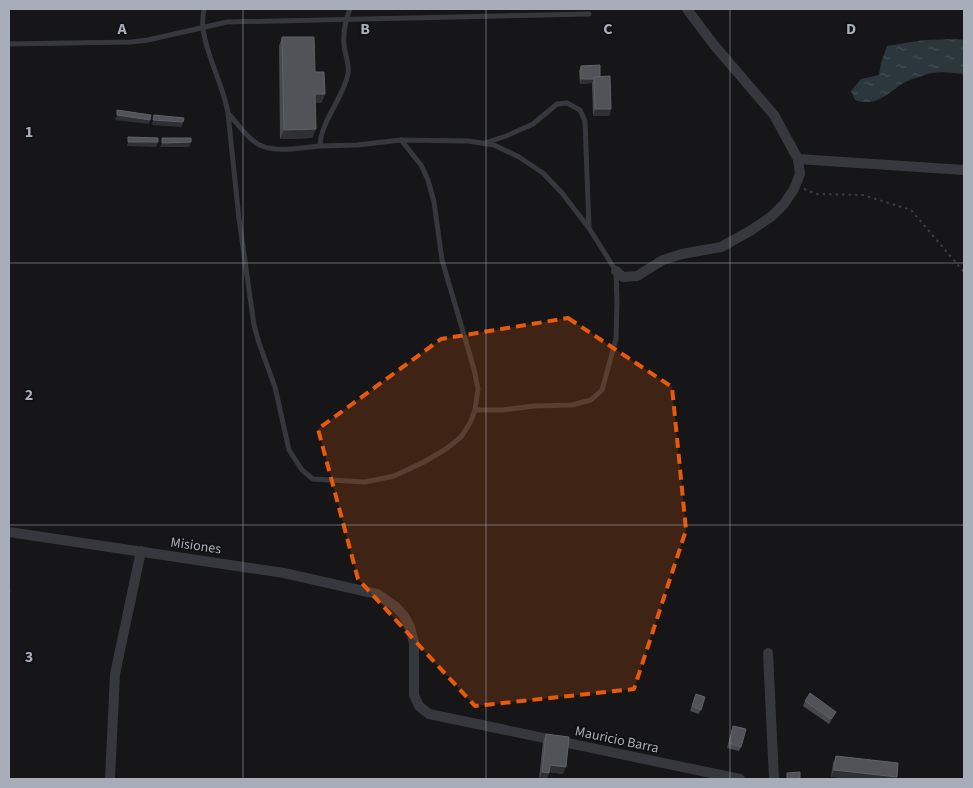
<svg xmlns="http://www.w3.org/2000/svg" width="973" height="788" font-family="'Source Sans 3',sans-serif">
	<defs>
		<pattern id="water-ripples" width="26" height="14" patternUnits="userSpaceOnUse" patternTransform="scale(1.25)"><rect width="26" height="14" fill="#2b363d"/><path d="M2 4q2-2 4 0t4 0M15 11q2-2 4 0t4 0" fill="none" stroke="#475057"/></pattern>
	</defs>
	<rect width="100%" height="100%" fill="#161618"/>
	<path fill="url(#water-ripples)" d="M957,39L964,40V74C950,73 936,70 922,76C915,78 906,81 900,85C886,96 873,107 855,100L851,91L861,79L879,75L881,63L887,46L924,40Z"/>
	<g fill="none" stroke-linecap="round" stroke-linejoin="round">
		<g stroke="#3c3f44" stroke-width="2" stroke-dasharray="2.5 4" stroke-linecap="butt">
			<path d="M804,189L817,194L863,195L911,210L964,272"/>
			<path d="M9,591L10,592"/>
		</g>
		<g stroke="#36383d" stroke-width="5">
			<path d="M204,9C203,15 202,22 203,29C207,58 223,84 228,113L239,219L254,325L259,343L275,387L289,450L302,470L313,479L365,482L394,476L424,462L446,449L461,437L470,423L475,410L478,389L474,369L442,260L434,202L428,180L421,165L401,140"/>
			<path d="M350,9C346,19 343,32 344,43C344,53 350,64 348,74C343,99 321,120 320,146L357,145L401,140L468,141L494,145L519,157L543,173L562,193L589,228L616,271L617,302L616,339L602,390L591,400L572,405L534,406L503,410H475"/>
			<path d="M9,44L131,42L148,40L227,22L589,14"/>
			<path d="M228,113C237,123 249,141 262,146C279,153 303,147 320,146"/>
			<path d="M485,143L506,136L533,124L557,104L567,103L580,110L585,121L589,228"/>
		</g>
		<g stroke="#36383d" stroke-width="10">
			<path d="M798,159L964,170"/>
			<path d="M616,271L623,277L637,276L663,260L682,254L721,247L750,231L772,216L784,204L794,189L800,174L798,159L774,115L714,45L687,9"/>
			<path d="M9,532L284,573L377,594L396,607L404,616L410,627L414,643V695L419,706L429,714L740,779"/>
			<path d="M768,653L774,779"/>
			<path d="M110,779L115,674L141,551"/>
		</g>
	</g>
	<g fill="#47494d">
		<path d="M282,37L315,72L325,94L321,103H315L316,129L312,138L280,139L279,46Z"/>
		<path d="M581,66L600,77L611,109L609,116H593L592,83L580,84L579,71Z"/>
		<path d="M696,694L705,697L699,714L690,711Z"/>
		<path d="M805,701L836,712L834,716L829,724L803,706Z"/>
		<path d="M733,726L741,747L739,751L727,748Z"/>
		<path d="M546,734L563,774L549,772L539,779L543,741Z"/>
		<path d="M836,756L898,763L831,777L833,763Z"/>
	</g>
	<g fill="#2f3033">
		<path d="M581,79H594L592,83L580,84Z"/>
		<path d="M315,94H325L321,103H312Z"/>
		<path d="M595,109H611L609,116H593Z"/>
		<path d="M117,115L150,120L149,124L115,120Z"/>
		<path d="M153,120L183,122L182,127L152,125Z"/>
		<path d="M316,129L312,138L280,139L284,130Z"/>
		<path d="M128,142H158L156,147L127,146Z"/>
		<path d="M191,142L189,147H160L162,143Z"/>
		<path d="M836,712L834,716L829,724L831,719Z"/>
		<path d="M550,765L566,767L563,774L547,772Z"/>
		<path d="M834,770L897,777L896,779H850L831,777Z"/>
		<path d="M542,772L549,773L547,779H539Z"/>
	</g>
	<g fill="#525359" stroke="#5f6168">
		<path d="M282,37H314L315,72H324L325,94H315L316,129L284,130Z"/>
		<path d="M600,65V77H594V79H581V66Z"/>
		<path d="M610,76L611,109H595L594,77Z"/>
		<path d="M117,110L151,115L150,120L117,115Z"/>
		<path d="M154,115L184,118L183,122L153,120Z"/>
		<path d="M128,137L158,138V142H128Z"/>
		<path d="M162,138H191V142L162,143Z"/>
		<path d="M810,693L836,712L831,719L805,701Z"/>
		<path d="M696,694L705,697L701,710L692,706Z"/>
		<path d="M733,726L746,729L741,747L729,743Z"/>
		<path d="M546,734L569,737L566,767L550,765L549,773L542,772Z"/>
		<path d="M836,756L898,763L897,777L834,770Z"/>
		<path d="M800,772V779H787V773Z"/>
	</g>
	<path fill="#e8590c" fill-opacity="0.2" stroke="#e8590c" stroke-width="4" stroke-dasharray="10 6" stroke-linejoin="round" d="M568,318L672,387L686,530L634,689L475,706L358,579L318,429L441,339Z"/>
	<path fill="none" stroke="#a7adb9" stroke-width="1" stroke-opacity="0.55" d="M243,9V779M486,9V779M730,9V779M9,263H964M9,525H964"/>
	<g text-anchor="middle" stroke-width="4" stroke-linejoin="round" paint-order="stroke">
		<g font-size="14" fill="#a7adb9" stroke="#111113">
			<text transform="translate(196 545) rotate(8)" y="5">Misiones</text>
			<text transform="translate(617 739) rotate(12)" y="5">Mauricio Barra</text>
		</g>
	</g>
	<g font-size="16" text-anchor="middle" font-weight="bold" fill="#a7adb9" stroke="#111113" stroke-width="4" stroke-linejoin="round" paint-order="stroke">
		<text x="122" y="34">A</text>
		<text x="365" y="34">B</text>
		<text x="608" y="34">C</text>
		<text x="851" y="34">D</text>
		<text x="29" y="137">1</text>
		<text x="29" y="400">2</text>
		<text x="29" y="662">3</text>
	</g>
	<rect width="973" height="788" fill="none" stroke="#a7adb9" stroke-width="20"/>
</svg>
